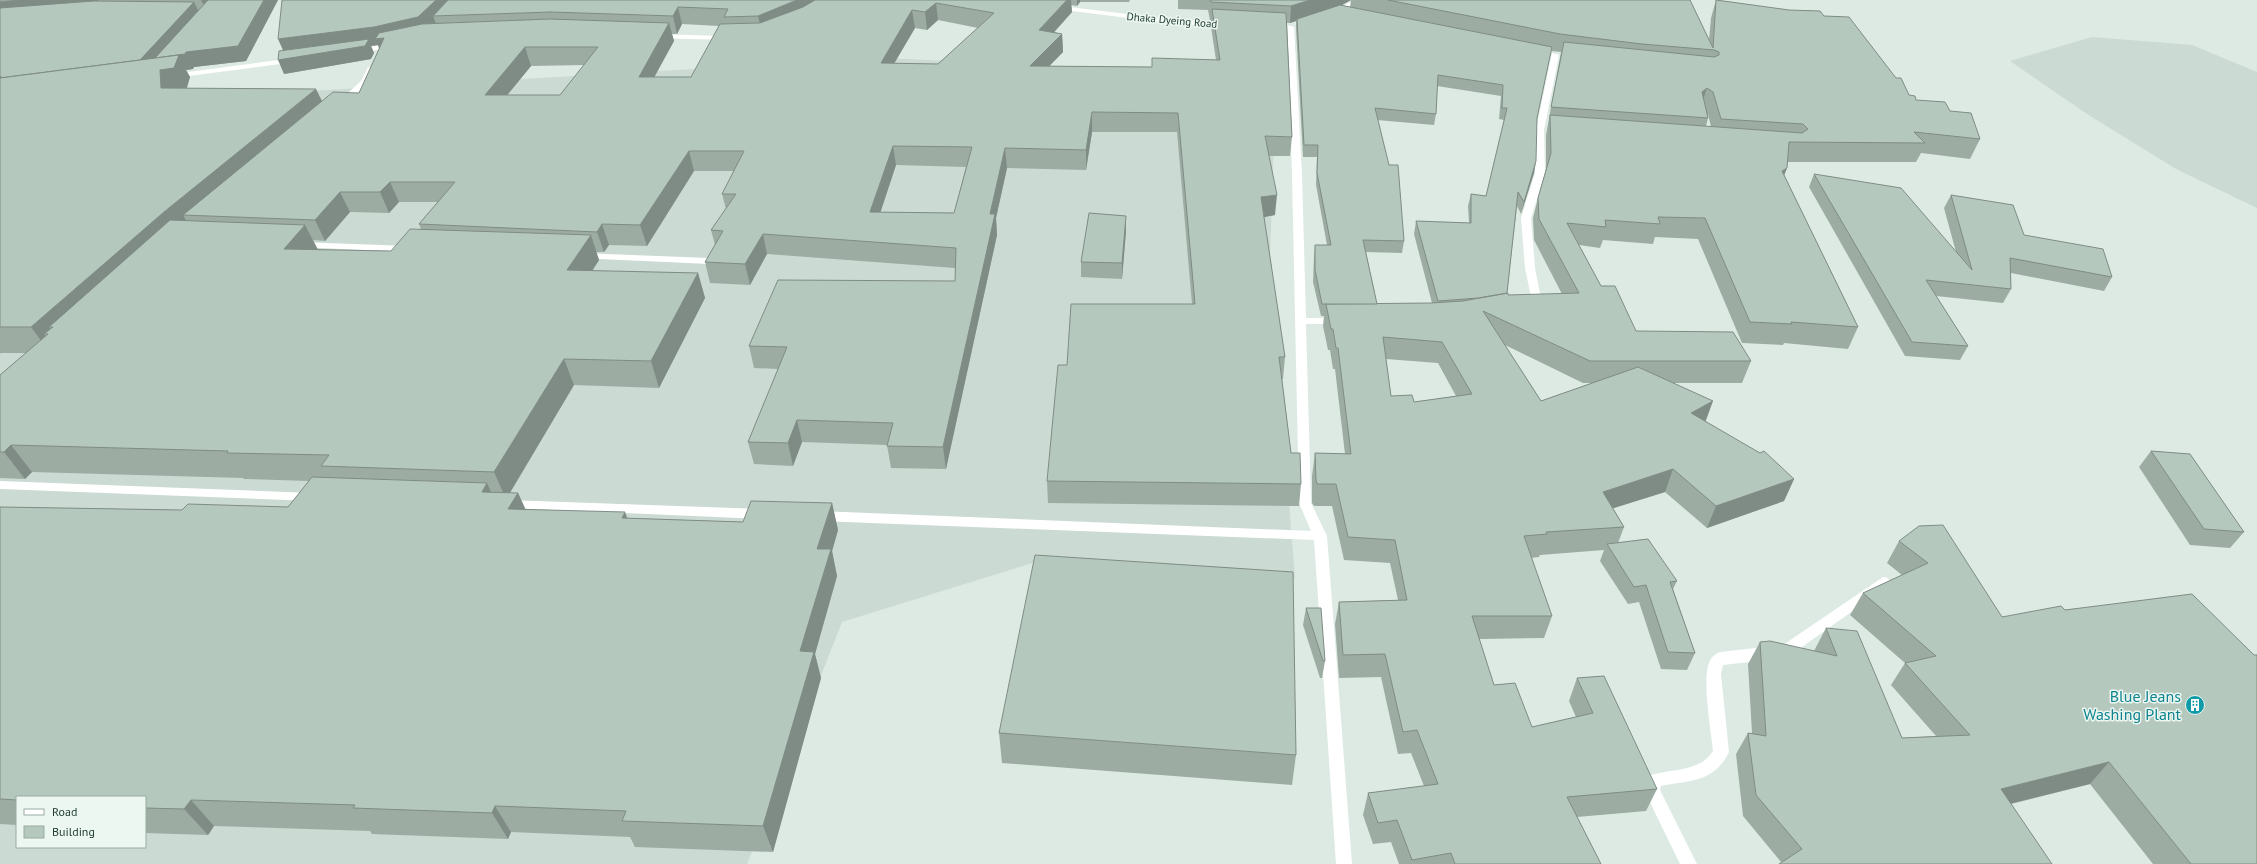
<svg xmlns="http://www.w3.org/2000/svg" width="2257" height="864" font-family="'PT Sans',sans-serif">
	<rect width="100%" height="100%" fill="#ddeae3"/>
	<g fill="#cbdad2" fill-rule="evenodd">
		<path d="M2092,37L2192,45L2257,72V208L2176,169L2087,114L2010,61Z"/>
		<path d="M884,58L1276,76L1270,257L1295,579L1039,561L842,622L747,864H0V109ZM17,797H145V847H17Z"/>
	</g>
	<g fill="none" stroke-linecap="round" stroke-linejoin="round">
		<g fill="#fff" fill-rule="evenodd">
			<path d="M1354,0H1363L1336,16L1329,14Z"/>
			<path d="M1053,5L1176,20L1227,22L1231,24L1227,26L1176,24L1056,9L1052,7Z"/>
			<path d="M1287,25L1294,27L1302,174L1306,318H1340L1345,321L1340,324H1306L1311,503L1327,536L1352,864H1336L1314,540L819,521L814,519L813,516L814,513L819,511L1311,531L1299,503L1292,174Z"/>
			<path d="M653,34L727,36L731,38L727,40L656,38H653Z"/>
			<path d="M394,43L398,45L397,47L357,53L353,51L357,49Z"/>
			<path d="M1552,53L1559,55L1544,130L1545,173L1531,218L1535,268L1541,298L1527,307L1522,304L1531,297L1525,268L1521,218L1535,173L1536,130Z"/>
			<path d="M293,58L297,60L296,62L173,78L169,76L173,74Z"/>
			<path d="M368,67L375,69L368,84L345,105H339V101L361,81Z"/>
			<path d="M299,242L409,246L414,249L409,252L295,247V243Z"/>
			<path d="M581,253L709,258L714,261L709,264L577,258L576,256Z"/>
			<path d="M0,481L313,493L317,494L319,497L317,500L313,501L0,489Z"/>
			<path d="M507,500L762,509L767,511L768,514L767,517L762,519L507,508L502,507L501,504L502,501Z"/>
			<path d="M1883,577L1888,578L1890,582L1888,586L1792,654L1767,660L1723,665L1721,674L1729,752C1714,783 1690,780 1661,786L1660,790L1697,864H1680L1644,790L1648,776C1671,768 1699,773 1713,751C1711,730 1702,680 1709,663C1711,657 1715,654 1720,652L1783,645Z"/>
		</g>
	</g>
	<g fill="#9caca3" fill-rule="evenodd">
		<path d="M0,0H278L246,61L194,67L193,69L186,70L190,77L187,88L322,101L359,93L379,49L378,45L371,46L374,53L371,59L284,74L283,51L282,0H1130L1129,2H1080L1077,6L1071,5L1072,12L1054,32L1062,34L1063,52L1049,66L1152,67L1216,60L1211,27V20H1210L1208,10L1178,9V0H1351L1341,5L1350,7L1351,0H1690L1709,40L1711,18L1716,0L1824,16L1909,95L1916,100L1950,111L1980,139L1970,159L1921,153L1916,162H1787V168L1784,175L1858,327L1848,349L1784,343L1783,345L1742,343L1698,239L1655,237L1653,244L1603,240L1600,248L1579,245L1601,286L1636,331L1751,361L1742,383H1674L1705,421L1794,479L1784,501L1707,528L1665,492L1613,508L1624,527L1618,543L1677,581L1673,589L1695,653L1687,670L1661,669L1639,602L1628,604L1600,561L1604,550L1540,555L1539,557L1531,558L1552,616L1544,638L1479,639L1494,685L1532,727L1576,717L1569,701L1577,678L1657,789L1646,811L1577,817L1601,864H1399L1391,842L1373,844L1363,815L1368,793L1424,786L1411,753L1398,754L1381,677L1339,678L1335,624L1339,602L1398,600L1390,563L1344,560L1332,506H1314L1312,503V476L1315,453L1345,454L1335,369H1333L1330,350H1328L1323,326L1324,316H1321L1313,282L1314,257L1315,245H1327L1316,185L1317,157H1303L1296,29V21L1290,23H1287L1292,137L1290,156H1269L1275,215L1264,217L1285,357L1283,379H1282L1291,453L1301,484L1299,506L1048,503L1047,481L1067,365L1192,304L1177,132H1092L1086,170L1007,168L996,218L997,235L946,469L891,468L887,445L802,442L793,466L754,464L748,442L778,369L754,368L749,346L955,281V268L767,254L750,285L710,283L705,262L715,245L711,230L726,209L722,194L734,171H694L647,246L609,245L604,252H596L599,260L592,271L698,273L705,298L659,388L574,385L510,493H518L526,510L627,518L743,522L832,503L838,530L832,551L837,576L815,654L821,678L773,852L635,847L630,837L511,832L508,839L372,834L370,831L214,826L208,835L145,833V797H17V825L0,824V507L182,510L288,507L309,481L244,479L243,478L32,472L25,479L0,478V375L26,353H1L0,354ZM938,20L978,28L938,64L894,63L915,28L927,30ZM682,24L719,26L691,77H654L674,41L672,34H677ZM1551,51L1561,52L1546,135V169L1538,198L1533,218L1534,240L1562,294L1508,295L1507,293L1517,206L1521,214L1534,173L1537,118ZM584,65L560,95H507L531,66ZM1437,86L1501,96L1499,119L1504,120L1486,196L1471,194L1468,206L1469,223L1416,221L1414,234L1432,303L1377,304L1366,252L1402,253L1404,241L1377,120L1434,125L1436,114ZM1708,114L1711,127L1706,126L1708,118ZM896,165L966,167L954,213L880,212ZM399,202H438L419,224L421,229L391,251L318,250L313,240L325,241L350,212L389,213ZM1505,345L1583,383H1592L1541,401ZM1386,359L1438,363L1456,396L1414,402L1391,396Z"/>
		<path d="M1814,174L1956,252L1944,208L1951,195L2024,235L2112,277L2104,291L2011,273V289L2003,303L1936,296L1968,346L1960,360L1905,356L1809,187Z"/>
		<path d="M1126,216V231L1122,279L1081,277V262Z"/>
		<path d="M2151,451L2244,532L2230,548L2190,545L2139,467Z"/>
		<path d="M1899,541L2002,617L2257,864H2153L2090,784L1781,862L1743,816L1736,754L1748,733H1752L1748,664L1760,642L1814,651L1826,628L1902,738L1936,736L1891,685L1905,663L1850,615L1863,593L1902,575L1887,563Z"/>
		<path d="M1306,608L1325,661L1322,678H1320L1303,625Z"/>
		<path d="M999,733L1296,755L1292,785L1002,763Z"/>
	</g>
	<g fill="#7f8c85">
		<path d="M20,0H97L102,8L0,16V2Z"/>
		<path d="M201,0H208L206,9Z"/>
		<path d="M264,0H278L246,61L194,67L193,69L186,70L190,77L186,90L0,93V77L194,2L201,16L186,52Z"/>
		<path d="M436,0H460L433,16L436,24L383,57L378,45L371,46L374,53L371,59L284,74L278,60L286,57L278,39Z"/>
		<path d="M797,0H832L762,34L758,16Z"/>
		<path d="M1067,0H1071L1072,12L1040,48L1039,30Z"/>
		<path d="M1077,0H1080V2L1077,6Z"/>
		<path d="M1310,0H1351L1335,9L1297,19L1296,21L1290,23L1291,6Z"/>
		<path d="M936,3L938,20L927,30L925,12Z"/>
		<path d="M678,7L682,24L677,34L673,16Z"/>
		<path d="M912,10L915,28L884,81L881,63Z"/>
		<path d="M669,23L674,41L644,96L639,77Z"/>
		<path d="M1062,34L1063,52L1031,85L1030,66Z"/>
		<path d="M525,47L531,66L492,114L485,95Z"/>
		<path d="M1707,88L1701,106L1702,92Z"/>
		<path d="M316,89L327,111L183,215L190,227L53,327H49L60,344L48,334H44L55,349L50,353L31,327L164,212Z"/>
		<path d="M1092,112V132L1086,170V150Z"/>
		<path d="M893,146L896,165L874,232L870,212Z"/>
		<path d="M1005,148L1007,168L996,218L997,235L946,469L943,447L990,214Z"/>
		<path d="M689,151L694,171L647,246L640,225Z"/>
		<path d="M1536,161L1534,173L1521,214L1524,202Z"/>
		<path d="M1787,168L1779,188L1782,171Z"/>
		<path d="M390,182L399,202L389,213L380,192Z"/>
		<path d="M340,192L350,212L325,241L315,220Z"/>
		<path d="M1277,195L1275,215L1260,218L1261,197Z"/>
		<path d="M1126,216V231L1122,279V263Z"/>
		<path d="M602,224L609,245L604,252L597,232Z"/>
		<path d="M305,225L318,250L284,249Z"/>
		<path d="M763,234L767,254L750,285L745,264Z"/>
		<path d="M591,235L599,260L576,296L567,270Z"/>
		<path d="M698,273L705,298L659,388L651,361Z"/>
		<path d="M564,359L574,385L506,499L494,472Z"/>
		<path d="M1713,401L1705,423L1691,413Z"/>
		<path d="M797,420L802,442L793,466L788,443Z"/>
		<path d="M11,445L32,472L25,479L4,452Z"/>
		<path d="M1673,469L1665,492L1595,514L1603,492Z"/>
		<path d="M1794,479L1784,501L1707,528L1716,506Z"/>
		<path d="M487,483L499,510L482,492Z"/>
		<path d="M518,493L530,520L508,509Z"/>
		<path d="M832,503L838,530L832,551L837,576L815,654L821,678L773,852L763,826L800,651L817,549Z"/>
		<path d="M625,512L635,539L622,518Z"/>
		<path d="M2109,762L2090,784L1984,810L2001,789Z"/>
		<path d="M191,800L214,826L208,835L184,809Z"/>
		<path d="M495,806L511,832L508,839L492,813Z"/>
	</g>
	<g fill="#b5c8be" stroke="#7f8c85" fill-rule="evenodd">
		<path d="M0,0H20L0,2Z"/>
		<path d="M208,0H264L238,46L186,52L185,54L155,58Z"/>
		<path d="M282,0H436L418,17L374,27L278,39Z"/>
		<path d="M448,0H797L758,16L724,17L728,9L678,7L673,16L551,12L433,16Z"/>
		<path d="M815,0H1067L1039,30L1062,34L1030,66L1152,67V58L1220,60L1212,9L1286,13L1292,137L1265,136L1277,195L1261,197L1285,357H1279L1291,453H1300L1301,484L1047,481L1058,365H1067L1071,304H1195L1178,113L1092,112L1086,150L1005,148L990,214H995L943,447L887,446L893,423L797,420L788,443L748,442L787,347L749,346L778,280L955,281L956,248L763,234L745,264L705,262L723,231L711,230L736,194H722L744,151H689L640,225L602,224L597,232L419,224L455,182H390L380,192H340L315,220L183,215L333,92L359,93L384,38L375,39L379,33L422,24L550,19L669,23L639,77H691L720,24L760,23L803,7ZM936,3L994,13L938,64L881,63L912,10L925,12ZM525,47H598L560,95H485ZM893,146L972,147L954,213L870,212Z"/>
		<path d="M1210,0H1310L1291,6L1211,2Z"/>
		<path d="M1388,0H1690L1713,48L1716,0L1789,10L1820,11L1824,16L1849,17L1896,78H1901L1909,95L1915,96L1916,100L1945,102L1950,111L1971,113L1980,139L1914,132L1925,143L1789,142L1787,168L1782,171L1858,327L1791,322L1792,324L1750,322L1705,218L1658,217L1660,224L1605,220L1606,227L1567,223L1601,286H1615L1636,331L1733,332L1751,361H1590L1483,311L1541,401L1638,367L1713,401L1691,413L1760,453L1764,451L1794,479L1716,506L1673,469L1603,492L1624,527L1546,532L1547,534L1524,536L1552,616H1472L1494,685L1515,683L1532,727L1593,713L1577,678L1604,676L1657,789L1567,797L1601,864H1455L1451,853L1412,860L1397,820L1378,823L1368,793L1438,784L1417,730L1403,732L1385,654L1343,655L1339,602L1407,600L1395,540L1348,537L1336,484H1317L1316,480L1315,453L1351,454L1338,348H1336L1333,329H1331L1326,304L1431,303L1463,301L1508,293V295L1579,293L1539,219L1538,198L1551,153L1550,115L1802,133L1808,129L1803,124L1721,119L1713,92L1707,88L1702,92L1708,118L1551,107L1564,42L1714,57L1719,55V52L1714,50L1642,44L1560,34ZM1383,337L1442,342L1472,394L1414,402L1412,395L1391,396Z"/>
		<path d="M94,1L194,2L140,60L0,78L2,77H0V8Z"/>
		<path d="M1340,5L1552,47L1537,118L1536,161L1524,202L1518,192L1507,293L1478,298L1438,301L1416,221L1471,223V194L1486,196L1507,108H1502L1503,85L1438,75L1436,114L1375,108L1389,165H1398L1404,241L1363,240L1377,304H1322L1315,270V245H1331L1317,173L1318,145H1304L1297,19Z"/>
		<path d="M369,39L365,46L278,60L279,51Z"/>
		<path d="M179,55L174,68L160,70L161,88L316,89L164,212L31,327H0V78Z"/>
		<path d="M1814,174L1901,188L1972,270L1951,195L2013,205L2024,235L2103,249L2112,277L2010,258L2011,289L1926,280L1968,346L1912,342Z"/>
		<path d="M1089,213L1126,216L1122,263L1081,262Z"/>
		<path d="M170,220L305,225L284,249L391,251L410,229L591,235L567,270L698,273L651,361L564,359L494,472L321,466L329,455L227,453L228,451L11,445L4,452H0V375L48,334H44L53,327H49Z"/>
		<path d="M2151,451L2190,454L2244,532L2204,529Z"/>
		<path d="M312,477L487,483L482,492L518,493L508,509L625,512L622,518L743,522L751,501L832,503L817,549H831L800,651L814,652L763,826L622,821L626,811L495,806L492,813L353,808L355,805L191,800L184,809L145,808V797H17V800L0,799V507L182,510L188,504L288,507Z"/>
		<path d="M1943,525L2002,617L2061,606L2065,610L2192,594L2254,655H2257V864H2191L2109,762L2001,789L2052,864H1779L1802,849L1756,795L1748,733L1766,736L1760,642L1770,641L1837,656L1826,628L1857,631L1902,738L1970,735L1905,663L1936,656L1863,593L1928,563L1899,541L1919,526Z"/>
		<path d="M1648,539L1677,581L1670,582L1695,653L1668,652L1646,585L1634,587L1607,544Z"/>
		<path d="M1035,555L1293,572L1296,755L999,733Z"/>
		<path d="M1306,608H1321L1325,661H1323Z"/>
	</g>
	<defs>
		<symbol id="building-disc" viewBox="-11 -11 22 22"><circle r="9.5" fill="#0f9aa8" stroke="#edf7f1"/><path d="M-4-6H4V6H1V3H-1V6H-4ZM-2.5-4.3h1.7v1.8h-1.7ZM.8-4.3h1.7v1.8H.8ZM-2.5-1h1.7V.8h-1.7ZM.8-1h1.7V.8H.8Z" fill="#fff"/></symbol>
	</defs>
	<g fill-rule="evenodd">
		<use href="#building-disc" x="2184" y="694" width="22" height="22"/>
	</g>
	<g text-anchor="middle" stroke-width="3" stroke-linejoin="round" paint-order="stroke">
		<g font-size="11" fill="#1e3a30" stroke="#edf7f1">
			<text transform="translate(1172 20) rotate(5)" y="4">Dhaka Dyeing Road</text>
		</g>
		<g font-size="16" fill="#0d838f" stroke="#edf7f1" text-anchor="end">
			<text x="2181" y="702">Blue Jeans<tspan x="2181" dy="18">Washing Plant</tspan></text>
		</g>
	</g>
	<rect x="16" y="796" width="130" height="52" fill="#edf7f1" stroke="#9aaba4"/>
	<rect x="24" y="809" width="20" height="6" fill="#ffffff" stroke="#9aaba4"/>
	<text x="52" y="816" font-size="12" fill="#1e3a30">Road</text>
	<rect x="24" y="826" width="20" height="12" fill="#b5c8be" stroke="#9aaba4"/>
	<text x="52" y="836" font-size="12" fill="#1e3a30">Building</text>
</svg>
